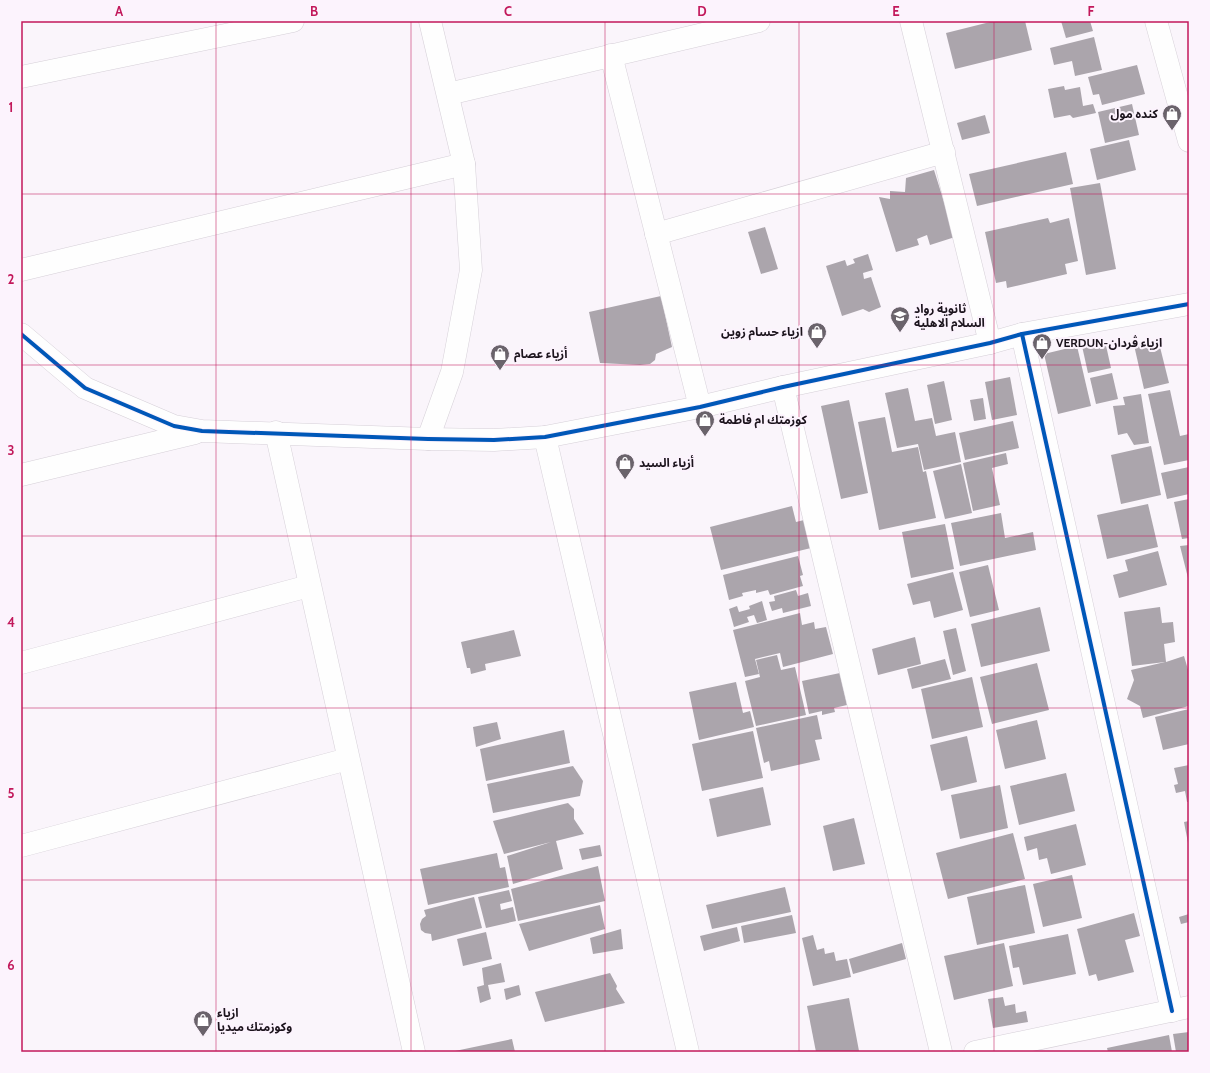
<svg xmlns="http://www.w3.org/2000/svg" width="1210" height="1073" font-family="Cabin,'Noto Sans Arabic',sans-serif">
	<rect width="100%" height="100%" fill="#faf5fb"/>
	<g fill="#aba5ac">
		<path d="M994,21H1025L1032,50L955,69L946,33Z"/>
		<path d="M1061,21H1090L1093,31L1066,38Z"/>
		<path d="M1094,37L1102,70L1075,76L1072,61L1054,65L1050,48Z"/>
		<path d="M1137,65L1145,94L1102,105L1099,94L1093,95L1088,77Z"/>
		<path d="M1064,86L1065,90L1080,87L1083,106L1093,104L1096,113L1073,118L1070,115L1054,118L1048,89Z"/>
		<path d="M1132,104L1139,135L1105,143L1098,112Z"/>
		<path d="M985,115L990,133L962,140L957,123Z"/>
		<path d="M1129,140L1136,170L1097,180L1090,149Z"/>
		<path d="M1066,152L1073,184L977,206L969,174Z"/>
		<path d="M934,170L955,237L930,245L927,235L917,239L919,245L896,252L879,197L890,199V191L905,192L906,178Z"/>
		<path d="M1100,183L1116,269L1086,275L1070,188Z"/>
		<path d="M1048,218L1050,223L1069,218L1078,261L1065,264L1067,274L1007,288L1006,281L996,283L985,232Z"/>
		<path d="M765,227L778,269L761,274L748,232Z"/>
		<path d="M868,254L873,270L863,273L864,279L871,277L881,307L869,312L863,309L842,316L826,266L845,260L847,266L855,263L853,259Z"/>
		<path d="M661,296L672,347L656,354L655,360L650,364L640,365L600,363L589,312Z"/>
		<path d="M1158,339L1169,383L1144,389L1134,345Z"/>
		<path d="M1105,341L1111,368L1088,373L1082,346Z"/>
		<path d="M1077,346L1091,406L1058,414L1044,354Z"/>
		<path d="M1112,373L1118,399L1096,404L1090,378Z"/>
		<path d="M1010,377L1017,415L992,420L985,382Z"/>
		<path d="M944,381L952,420L935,424L927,385Z"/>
		<path d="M908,388L915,421L932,418L936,436L955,432L961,462L924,470L918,444L897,448L885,393Z"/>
		<path d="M1170,390L1180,436L1189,434V460L1164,465L1148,394Z"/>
		<path d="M1141,394L1149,443L1134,445L1127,433L1118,435L1113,406L1125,405L1123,397Z"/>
		<path d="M983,398L986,419L974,421L970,400Z"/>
		<path d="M849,400L868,493L841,499L821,406Z"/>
		<path d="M885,417L892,452L918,447L923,472L926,471L936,518L879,530L858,422Z"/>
		<path d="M1013,421L1019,448L965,460L959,433Z"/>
		<path d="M1151,446L1161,495L1121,504L1111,455Z"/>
		<path d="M1006,453L1008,464L992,468L1000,505L973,511L963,463Z"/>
		<path d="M961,464L972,513L945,519L933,471Z"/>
		<path d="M1189,467V494L1167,499L1161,473Z"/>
		<path d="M1189,499V538L1182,539L1174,502Z"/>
		<path d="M1148,504L1158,547L1107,559L1097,515Z"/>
		<path d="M792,506L796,522L804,520L811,548L721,570L710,527Z"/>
		<path d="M1001,513L1005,538L1033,532L1036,550L960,566L951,523Z"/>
		<path d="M945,524L954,569L911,578L902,532Z"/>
		<path d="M1189,545V578H1188L1180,546Z"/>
		<path d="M1158,551L1167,585L1119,598L1113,575L1128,571L1125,560Z"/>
		<path d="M798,556L803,575L800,576L803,586L770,595L768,590L756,593V590L742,593L743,596L729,600L723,575Z"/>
		<path d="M988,565L999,610L970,617L959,572Z"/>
		<path d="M953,572L963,610L934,618L930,601L913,605L907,584Z"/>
		<path d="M796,590L798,596L808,593L811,606L783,613L782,608L772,611L769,602L775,601L774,596Z"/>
		<path d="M762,601L767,620L757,623L754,615L747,617L749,622L734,627L729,609L737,606L739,612L750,609L749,606Z"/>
		<path d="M1040,607L1050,651L981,667L971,624Z"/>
		<path d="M1160,607L1162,623L1173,622L1175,642L1164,644L1166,662L1184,656L1189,673V706L1143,718L1140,706L1127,699L1134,680L1131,670L1165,662L1132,666L1124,612Z"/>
		<path d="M800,613L802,625L814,622L815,629L826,627L833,654L783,667L780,653L755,659L759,674L745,677L733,630Z"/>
		<path d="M956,628L966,671L953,675L943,631Z"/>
		<path d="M514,630L521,656L485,664L486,670L471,674L470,668H467L461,642Z"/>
		<path d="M915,637L921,664L878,675L872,649Z"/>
		<path d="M777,655L781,670L795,667L806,715L756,726L745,681L760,677L756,660Z"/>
		<path d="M945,659L951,679L912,689L907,669Z"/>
		<path d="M1037,663L1049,710L992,724L980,677Z"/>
		<path d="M840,673L847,705L834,708L835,712L822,715V711L809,714L802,681Z"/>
		<path d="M972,677L983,727L932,739L921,689Z"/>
		<path d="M736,682L743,713L750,711L754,727L699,740L689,692Z"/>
		<path d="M1189,709V744L1163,750L1155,717Z"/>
		<path d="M817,715L822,739L815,740L820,760L771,771L769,761L764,763L756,728Z"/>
		<path d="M1037,720L1046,759L1005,769L996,730Z"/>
		<path d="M497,722L501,739L476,747L473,727Z"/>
		<path d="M564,730L570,763L486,781L480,749Z"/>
		<path d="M753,731L763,778L702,791L692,744Z"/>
		<path d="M967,736L977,782L941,791L930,745Z"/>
		<path d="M1189,765V802H1187L1185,791L1176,793L1174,785L1178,784L1174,768Z"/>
		<path d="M573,766L583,781L580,796L493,813L487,784Z"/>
		<path d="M1066,773L1075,811L1019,825L1010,786Z"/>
		<path d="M1000,785L1008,828L960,839L951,795Z"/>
		<path d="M763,787L771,825L717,837L709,799Z"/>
		<path d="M568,803L574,809V819L584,834L556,841L563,869L513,884L507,856L551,842L504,854L493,821Z"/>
		<path d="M854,818L865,864L833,871L823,826Z"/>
		<path d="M1189,821V843H1188L1184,822Z"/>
		<path d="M1076,824L1086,865L1051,874L1047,858L1039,860L1037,848L1027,851L1024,837Z"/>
		<path d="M1013,833L1025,879L948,899L936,853Z"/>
		<path d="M600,845L602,856L582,860L579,849Z"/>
		<path d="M497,853L500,868L505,867L509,887L428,905L420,869Z"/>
		<path d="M598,866L605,901L518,921L511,889Z"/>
		<path d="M1072,875L1082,918L1043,927L1033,884Z"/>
		<path d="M1025,885L1035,933L977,945L967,897Z"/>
		<path d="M785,887L791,912L712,929L706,905Z"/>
		<path d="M509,890L512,901L500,904L501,910L513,907L516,921L486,928L478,897Z"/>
		<path d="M474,897L482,928L432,941L431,934L425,933L421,930L420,924L422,919L426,916L424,910Z"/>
		<path d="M600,905L605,929L529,951L519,924Z"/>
		<path d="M1134,913L1140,936L1125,940L1134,972L1098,981L1096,974L1089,976L1077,929Z"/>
		<path d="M1189,914V922L1181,924L1179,917Z"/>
		<path d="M792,915L796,933L744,943L741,926Z"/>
		<path d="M737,927L740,941L704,951L700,936Z"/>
		<path d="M621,929L623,949L593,954L590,938Z"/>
		<path d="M486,932L492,959L463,966L457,939Z"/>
		<path d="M1068,934L1076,974L1023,985L1019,967L1013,968L1009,946Z"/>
		<path d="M813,935L817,950L824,948L825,954L834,952L836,961L847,959L851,977L813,986L802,938Z"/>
		<path d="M902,943L906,959L853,974L849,959Z"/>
		<path d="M1004,943L1013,986L954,1000L944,956Z"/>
		<path d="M501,963L505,982L488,985L491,999L480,1003L477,987L484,985L482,968Z"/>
		<path d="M610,973L617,986L616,989L625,1003L545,1022L535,992Z"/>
		<path d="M519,985L521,995L506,1000L504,989Z"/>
		<path d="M1003,997L1005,1006L1015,1004L1016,1013L1026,1011L1028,1022L993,1028L988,999Z"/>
		<path d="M849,998L859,1051L816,1052L807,1006Z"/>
		<path d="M1189,1032V1052H1176L1173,1034Z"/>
		<path d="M1169,1035L1172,1052H1108L1107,1048Z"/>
		<path d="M512,1039L515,1052H455V1051Z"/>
	</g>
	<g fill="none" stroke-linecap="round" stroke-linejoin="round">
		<defs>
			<g id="street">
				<path d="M911,21L990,343"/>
				<path d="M1156,21L1189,141"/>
				<path d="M611,55L700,407"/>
				<path d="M21,77L293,21"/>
				<path d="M448,94L759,21"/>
				<path d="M656,234L944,152"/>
				<path d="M21,270L464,164"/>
				<path d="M21,334L85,388L174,426L202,431L428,439L494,440L545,437L700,407L783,387L990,343L1022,334L1189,304"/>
				<path d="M1022,334L1172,1011"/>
				<path d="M783,387L941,1052"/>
				<path d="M276,432L414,1052"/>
				<path d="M545,437L688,1052"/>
				<path d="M428,439L452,372L471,270L464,164L430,21"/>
				<path d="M21,475L195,433"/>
				<path d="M21,663L309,586"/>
				<path d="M21,846L348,759"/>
				<path d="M975,1052L1189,1007"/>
			</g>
		</defs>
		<use href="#street" stroke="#d6d0d8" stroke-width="23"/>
		<use href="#street" stroke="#fefefe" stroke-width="22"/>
		<defs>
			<g id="cycleway">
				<path d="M21,334L85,388L174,426L202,431L428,439L494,440L545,437L700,407L783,387L990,343L1022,334L1189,304"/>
				<path d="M1022,334L1172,1011"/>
			</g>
		</defs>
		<use href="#cycleway" stroke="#fcf3fd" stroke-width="6"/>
		<use href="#cycleway" stroke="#0057b8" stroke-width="4"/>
	</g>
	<path fill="none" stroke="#c2185b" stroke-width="1" stroke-opacity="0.55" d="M216,21V1052M411,21V1052M605,21V1052M799,21V1052M994,21V1052M21,194H1189M21,365H1189M21,536H1189M21,708H1189M21,880H1189"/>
	<defs>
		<symbol id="shop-pin" viewBox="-11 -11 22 30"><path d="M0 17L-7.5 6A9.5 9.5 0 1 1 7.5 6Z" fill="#6a636b" stroke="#fcf3fd"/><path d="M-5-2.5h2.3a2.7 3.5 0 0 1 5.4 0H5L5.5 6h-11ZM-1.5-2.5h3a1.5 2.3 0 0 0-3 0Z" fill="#fff"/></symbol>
		<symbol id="school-pin" viewBox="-11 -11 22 30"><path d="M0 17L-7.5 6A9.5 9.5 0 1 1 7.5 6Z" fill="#6a636b" stroke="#fcf3fd"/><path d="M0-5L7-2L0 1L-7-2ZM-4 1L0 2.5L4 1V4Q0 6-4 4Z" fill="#fff"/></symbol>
	</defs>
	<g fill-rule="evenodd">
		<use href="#shop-pin" x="1161" y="103" width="22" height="30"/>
		<use href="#school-pin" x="889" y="305" width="22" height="30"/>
		<use href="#shop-pin" x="806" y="321" width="22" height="30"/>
		<use href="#shop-pin" x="1031" y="332" width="22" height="30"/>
		<use href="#shop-pin" x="489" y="343" width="22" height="30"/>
		<use href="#shop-pin" x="694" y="409" width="22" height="30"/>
		<use href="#shop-pin" x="614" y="452" width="22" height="30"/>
		<use href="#shop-pin" x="192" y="1009" width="22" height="30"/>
	</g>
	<g text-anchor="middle" stroke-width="4" stroke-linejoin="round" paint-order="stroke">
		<g font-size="12" font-weight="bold" fill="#1c141d" stroke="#fcf3fd" text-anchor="start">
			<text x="1158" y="118" text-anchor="end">كنده مول</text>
			<text x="914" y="313">ثانوية رواد<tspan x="914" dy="14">السلام الاهلية</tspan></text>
			<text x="803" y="336" text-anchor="end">ازياء حسام زوين</text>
			<text x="1056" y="347">VERDUN-ازياء ڤردان</text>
			<text x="514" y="358">أزياء عصام</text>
			<text x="719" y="424">كوزمتك ام فاطمة</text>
			<text x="639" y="467">أزياء السيد</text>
			<text x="217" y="1017">ازياء<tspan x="217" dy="14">وكوزمتك ميديا</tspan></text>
		</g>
	</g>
	<rect width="1210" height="1073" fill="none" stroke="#fcf3fd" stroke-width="44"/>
	<rect x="22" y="22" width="1166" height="1029" fill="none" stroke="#c2185b" stroke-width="1.5"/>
	<g font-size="13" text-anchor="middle" font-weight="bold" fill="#c2185b">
		<text x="119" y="16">A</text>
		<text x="314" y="16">B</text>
		<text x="508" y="16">C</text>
		<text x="702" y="16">D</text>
		<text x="896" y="16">E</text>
		<text x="1091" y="16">F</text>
		<text x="11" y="112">1</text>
		<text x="11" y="284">2</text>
		<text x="11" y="455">3</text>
		<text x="11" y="627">4</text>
		<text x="11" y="798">5</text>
		<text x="11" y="970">6</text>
	</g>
</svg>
